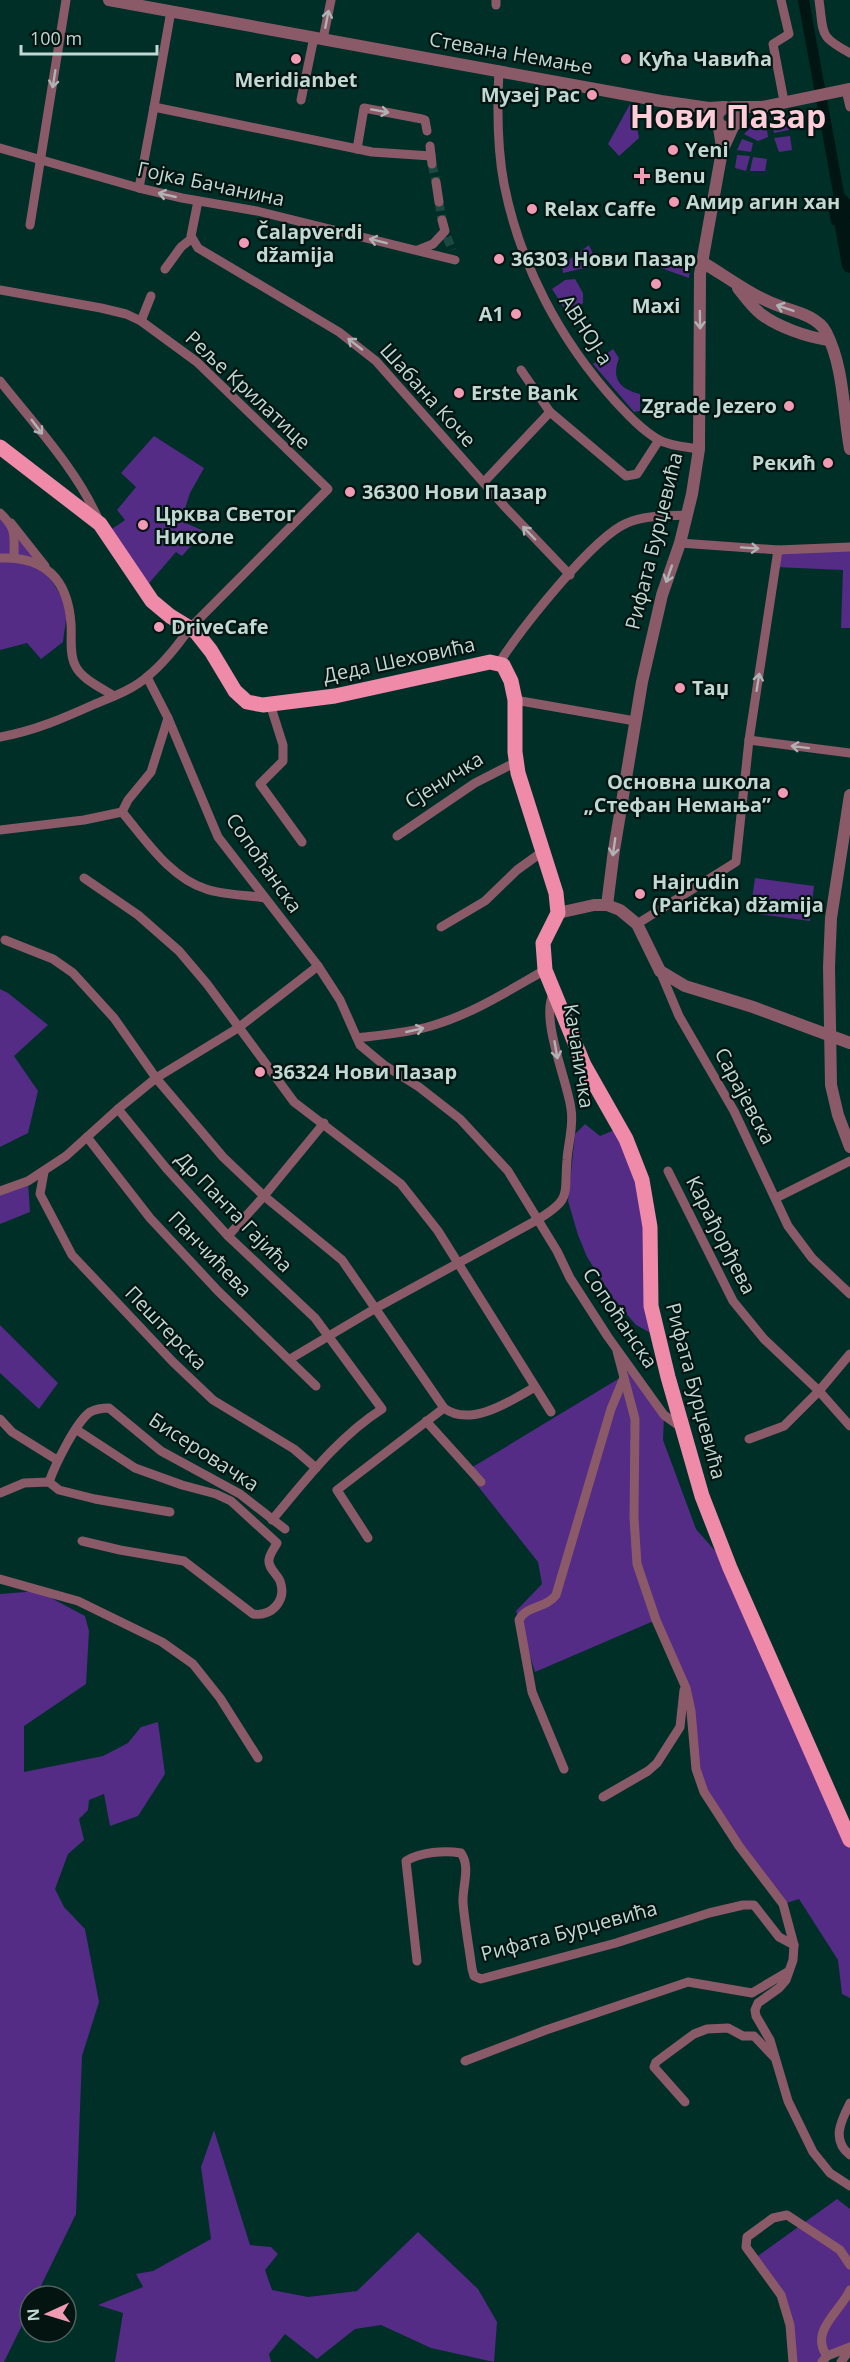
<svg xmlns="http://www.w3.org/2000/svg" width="850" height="2362" font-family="'Open Sans',sans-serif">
	<rect width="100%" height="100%" fill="#002f28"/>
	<g fill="#542b85">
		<path d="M630,104L640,108L636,122L639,138L619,156L608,144Z"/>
		<path d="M787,115L789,130L774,133L771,118Z"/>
		<path d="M766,123L768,137L758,141L744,134L752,126Z"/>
		<path d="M790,136L792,150L779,152L774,138Z"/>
		<path d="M742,139L753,143L751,152L737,150Z"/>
		<path d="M737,155L750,156L746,171L735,168Z"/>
		<path d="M753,157L767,159L765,171H750Z"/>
		<path d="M589,245L593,254V266L563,273L562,265Z"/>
		<path d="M691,259L689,278L658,267V263Z"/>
		<path d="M575,279L583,293V303L568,314L552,289L565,280Z"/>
		<path d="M613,349L619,358C611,379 620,389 640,394V411L634,412L593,364Z"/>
		<path d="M154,436L204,468L190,493L181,521L204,531L182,556L176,552L144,589L109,531L125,520L117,510L136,487L121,473Z"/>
		<path d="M0,518C15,533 64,590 66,609C67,619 64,632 63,642L41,659L27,643L0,650Z"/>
		<path d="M850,547V628H841L843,570L775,567L778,550Z"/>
		<path d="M755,878L814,886L810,921L750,913Z"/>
		<path d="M0,989L8,993L48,1025L14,1056L38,1091L28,1133L0,1147Z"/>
		<path d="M585,1124L600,1136L619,1128L633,1153L658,1337L636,1325L613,1298L587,1257L578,1235L568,1201L575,1134Z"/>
		<path d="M28,1181L30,1212L0,1224V1191Z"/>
		<path d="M0,1325L58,1383L39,1409L0,1373Z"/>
		<path d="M633,1370L664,1415L663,1440L696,1529L730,1568L850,1840V1998L842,1994L838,1960L799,1899L783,1904L704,1792L691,1711L656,1620L535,1672L516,1611L542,1584L538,1562L466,1471Z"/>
		<path d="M38,1591L85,1616L89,1631L86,1684L24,1726V1772L103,1756L128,1743L141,1727L158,1722L165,1774L138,1816L110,1826L104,1794L89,1800L88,1810L79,1819L84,1840L68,1854L55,1889L64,1907L85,1929L99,2002L82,2056L76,2214L36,2296H30V2309L4,2362H0V1594Z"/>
		<path d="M214,2130L250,2245L271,2247L278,2254L265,2270L272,2290L308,2297L357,2291L418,2232L478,2289L497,2322L494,2362L431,2348L381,2325L355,2329L317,2359L285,2334L269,2354L271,2362H115L123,2313L98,2305L143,2287L136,2274L153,2271L211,2239L201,2167Z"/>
		<path d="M837,2199L850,2209V2347L822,2362H793L781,2295L755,2258Z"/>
	</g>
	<path fill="#011512" d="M798,0H809L844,193L850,200V231L838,233L837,225H832L827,204L834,198Z"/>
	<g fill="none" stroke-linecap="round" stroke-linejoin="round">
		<path stroke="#011512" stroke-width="16" d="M840,210L850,265"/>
		<g stroke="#1d4842" stroke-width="9" stroke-dasharray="9 4.5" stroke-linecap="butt">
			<path d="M432,164L436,182"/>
			<path d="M439,202L442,220"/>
			<path d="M447,237L452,250"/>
		</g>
		<g stroke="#8b5a68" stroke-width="9">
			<path d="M781,0L789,34L773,44L784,101"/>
			<path d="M819,0C824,34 818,36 850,53"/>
			<path d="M496,5V0"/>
			<path d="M171,11L154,107L372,152L431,156"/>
			<path d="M323,39L331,0"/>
			<path d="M499,70C497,108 497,147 504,184C520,265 560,340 615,401C628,415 643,431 659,440C670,446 687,447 699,449"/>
			<path d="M846,90L850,107"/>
			<path d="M301,100L314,37"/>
			<path d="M430,146L432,164"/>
			<path d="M0,148L139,188L182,198L257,211L455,260"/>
			<path d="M357,149L364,108L422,119L425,120L427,131"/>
			<path d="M436,182L439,202"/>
			<path d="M139,188L154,107"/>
			<path d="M198,201L191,236L198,248L339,332L376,361L506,508L570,575"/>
			<path d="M30,225L66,0"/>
			<path d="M418,250L433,244L445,231L442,220"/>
			<path d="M165,269L181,247L191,239"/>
			<path d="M0,290L101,308L126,314L141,321L197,362L328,489L190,628C178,645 164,663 148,676C134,689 112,697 95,704C64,718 34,731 0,737"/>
			<path d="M141,321L151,296"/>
			<path d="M521,370L550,412L626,476L637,474L659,440"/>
			<path d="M0,381C34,424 78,471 99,521"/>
			<path d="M484,482L550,412"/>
			<path d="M0,513C17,529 14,535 14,558"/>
			<path d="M11,523L45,566"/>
			<path d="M680,543L778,550L850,547"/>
			<path d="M0,558C45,556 68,579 71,624C72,637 69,653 75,665C81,679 102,688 114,696"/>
			<path d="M499,663C521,629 593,537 627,523C645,515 667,516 686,515"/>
			<path d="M147,677L168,718L218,837L318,966L340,1000L360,1045L384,1065L419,1087L460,1119L508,1171L557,1251L570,1278L608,1337L664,1415L682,1428"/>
			<path d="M515,700L635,721"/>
			<path d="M270,704L283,745V761L260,784L302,842"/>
			<path d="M749,740L850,753"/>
			<path d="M122,812C145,839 170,878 206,889C223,895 247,895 265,898"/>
			<path d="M0,830L84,820L122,812L128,800L151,772L168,718"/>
			<path d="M397,836L475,783L516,762"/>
			<path d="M84,878L138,915L179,951L207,984L294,1102L401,1184L438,1231L551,1412"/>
			<path d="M637,924L736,862L749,740L778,550"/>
			<path d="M441,927L485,901L517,870L542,852"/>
			<path d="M5,940L53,959L73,973L114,1018L156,1078L223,1157L264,1196L342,1260L444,1408C470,1428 511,1401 535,1387"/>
			<path d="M660,971L679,1016L734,1111L788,1226L812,1258L850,1294"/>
			<path d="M357,1038C382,1035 407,1033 431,1026C472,1014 508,991 545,970"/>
			<path d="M118,1109L166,1168L228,1236L315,1318L382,1409C338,1437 305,1481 272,1520"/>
			<path d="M87,1137L150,1218L218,1291L316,1386"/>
			<path d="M668,1171L733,1301L764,1339L819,1391L850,1426"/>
			<path d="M44,1172L40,1194L72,1255L173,1362L213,1400L294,1449L316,1468"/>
			<path d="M0,1191L28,1181L66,1156L118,1109L156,1078L238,1028L318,966"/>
			<path d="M776,1198L850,1161"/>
			<path d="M228,1236L264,1196L324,1123"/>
			<path d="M617,1351L635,1419L634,1518L637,1564L656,1620L686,1688L691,1711L696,1769L704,1792L739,1846L783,1904L794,1945L793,1960L786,1980L779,1988L758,2003L755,2010L756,2016L770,2040L788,2101L813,2152L830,2173L850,2186"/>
			<path d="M290,1359L376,1308L537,1220C572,1199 564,1196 567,1160C568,1143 574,1126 571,1109C568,1082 539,1017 554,993"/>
			<path d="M0,1419L12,1432L57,1460"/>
			<path d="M426,1421L481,1482"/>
			<path d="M77,1430L135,1468L182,1485L216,1494L231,1501L277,1543C275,1547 269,1555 269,1560C268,1568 277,1574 280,1581C287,1600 272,1617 253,1614L184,1561L120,1550L82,1541"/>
			<path d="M749,1439L784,1426L819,1391L850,1354"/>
			<path d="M49,1482C55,1465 76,1422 90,1412C96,1409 102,1408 109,1408L161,1451L240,1494L285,1529"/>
			<path d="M0,1493L24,1483L49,1482L59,1490L95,1499L170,1512"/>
			<path d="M368,1538L337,1490L444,1408"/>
			<path d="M0,1579L78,1601L162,1642L193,1664L220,1698L258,1758"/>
			<path d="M564,1769L532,1692L519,1620C526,1605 546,1609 556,1595L611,1409L623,1380"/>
			<path d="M603,1797L648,1771L657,1763L680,1727L684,1690"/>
			<path d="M417,1961L406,1861C420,1852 445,1850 461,1853C471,1867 462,1887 463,1903C465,1925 469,1947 472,1969L474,1976L481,1979L616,1943L709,1913L743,1905H754L779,1937L794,1945"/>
			<path d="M465,2061L546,2030L688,1982L752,1993L789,1971"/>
			<path d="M685,2102L654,2067L656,2062L694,2034L707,2029L728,2028L743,2036H754L774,2057"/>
			<path d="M850,2103C841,2121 831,2140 850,2155"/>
			<path d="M827,2356C809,2331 840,2312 850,2290"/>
			<path d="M793,2362L790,2325L781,2295L746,2247L747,2237L773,2218L787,2215L840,2250L850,2265"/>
			<path d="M822,2362L827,2356L850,2347"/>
			<path d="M841,2362L850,2349"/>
		</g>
		<g stroke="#8b5a68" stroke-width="12">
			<path d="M109,0L661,101L709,108L724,107"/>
			<path d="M732,107H762L850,89"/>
			<path d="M720,125L727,128L736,124L739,118L735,109L724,107L717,115L722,147"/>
			<path d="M702,262C729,278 753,297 782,307C797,312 818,317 826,332C844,367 843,411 850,449"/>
			<path d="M738,288C745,297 752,307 761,314C778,327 807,337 828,340"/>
			<path d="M850,795L831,918L829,967L831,1085L838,1115L850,1147"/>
			<path d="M607,905L614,850L642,682L662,595L680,543L692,494L699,449L700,274L722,151L733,127"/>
			<path d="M558,913L594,905H607L620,910L637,924L660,971L685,986L753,1007L850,1043"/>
		</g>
		<path stroke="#ef8aa9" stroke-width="15" d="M0,447L100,524L152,601L170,616L196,632L211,651L235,691L247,702L263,705L335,696L490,662L503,665L511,681L515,700V752L518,773L556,893L558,913L543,943L545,970L584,1065L626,1139L642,1180L650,1227L651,1306L668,1377L702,1496L730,1568L850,1840"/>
	</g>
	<defs><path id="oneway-shaft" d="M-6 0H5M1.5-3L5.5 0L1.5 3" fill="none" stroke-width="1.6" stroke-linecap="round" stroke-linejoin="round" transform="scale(1.5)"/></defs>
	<g stroke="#b1b2b3">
		<use href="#oneway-shaft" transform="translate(327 19) rotate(-79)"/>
		<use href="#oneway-shaft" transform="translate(54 79) rotate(99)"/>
		<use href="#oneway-shaft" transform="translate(380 111) rotate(10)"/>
		<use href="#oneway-shaft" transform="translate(167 195) rotate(-167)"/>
		<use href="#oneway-shaft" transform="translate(378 241) rotate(-166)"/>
		<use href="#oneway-shaft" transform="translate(785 308) rotate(-161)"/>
		<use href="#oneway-shaft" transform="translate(700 320) rotate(89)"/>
		<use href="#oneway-shaft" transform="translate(355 344) rotate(-142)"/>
		<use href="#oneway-shaft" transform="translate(37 427) rotate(53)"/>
		<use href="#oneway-shaft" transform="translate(529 533) rotate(-134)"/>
		<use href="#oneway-shaft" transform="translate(750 548) rotate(4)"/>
		<use href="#oneway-shaft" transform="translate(669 574) rotate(109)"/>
		<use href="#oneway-shaft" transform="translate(758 682) rotate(-81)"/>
		<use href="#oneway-shaft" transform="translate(800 747) rotate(-173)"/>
		<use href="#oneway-shaft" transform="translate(614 847) rotate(98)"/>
		<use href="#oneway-shaft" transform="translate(415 1030) rotate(-13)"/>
		<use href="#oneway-shaft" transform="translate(556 1050) rotate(80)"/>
	</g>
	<g fill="#f19ab3" stroke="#031411" stroke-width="2">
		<circle cx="296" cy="59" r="6"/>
		<circle cx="626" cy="59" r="6"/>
		<circle cx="592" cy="95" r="6"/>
		<circle cx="673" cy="150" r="6"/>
		<path d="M639 167h6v6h6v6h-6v6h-6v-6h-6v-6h6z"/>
		<circle cx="674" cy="202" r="6"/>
		<circle cx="532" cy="209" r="6"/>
		<circle cx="244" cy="243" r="6"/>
		<circle cx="499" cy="259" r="6"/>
		<circle cx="656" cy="284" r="6"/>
		<circle cx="516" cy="314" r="6"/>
		<circle cx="459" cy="393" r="6"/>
		<circle cx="789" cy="406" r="6"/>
		<circle cx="828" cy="463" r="6"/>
		<circle cx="350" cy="492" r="6"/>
		<circle cx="143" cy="525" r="6"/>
		<circle cx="159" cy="627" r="6"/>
		<circle cx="680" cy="688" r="6"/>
		<circle cx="783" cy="793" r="6"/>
		<circle cx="640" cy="894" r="6"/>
		<circle cx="260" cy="1072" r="6"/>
	</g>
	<g text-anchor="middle" stroke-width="4.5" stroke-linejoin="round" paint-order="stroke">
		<g font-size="20" fill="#c1d8d3" stroke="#031411">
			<text transform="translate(511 53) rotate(10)" y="7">Стевана Немање</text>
			<text transform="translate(211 184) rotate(12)" y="7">Гојка Бачанина</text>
			<text transform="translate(586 330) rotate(57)" y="7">АВНОЈ-а</text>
			<text transform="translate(248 390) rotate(43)" y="7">Реље Крилатице</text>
			<text transform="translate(428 395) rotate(48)" y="7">Шабана Коче</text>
			<text transform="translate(654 541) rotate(-76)" y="7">Рифата Бурџевића</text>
			<text transform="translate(399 660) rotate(-12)" y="7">Деда Шеховића</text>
			<text transform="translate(444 780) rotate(-32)" y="7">Сјеничка</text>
			<text transform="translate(264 863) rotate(55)" y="7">Сопоћанска</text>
			<text transform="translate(579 1056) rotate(81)" y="7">Качаничка</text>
			<text transform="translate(745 1096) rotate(62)" y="7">Сарајевска</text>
			<text transform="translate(234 1212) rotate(46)" y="7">Др Панта Гајића</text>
			<text transform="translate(721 1235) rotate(63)" y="7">Карађорђева</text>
			<text transform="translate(210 1254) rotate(46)" y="7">Панчићева</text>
			<text transform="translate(620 1318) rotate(56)" y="7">Сопоћанска</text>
			<text transform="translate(166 1328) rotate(46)" y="7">Пештерска</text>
			<text transform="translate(696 1391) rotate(75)" y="7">Рифата Бурџевића</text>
			<text transform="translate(204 1452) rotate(33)" y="7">Бисеровачка</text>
			<text transform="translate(569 1931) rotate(-15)" y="7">Рифата Бурџевића</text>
		</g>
		<g font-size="20" font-weight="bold" fill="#c1d8d3" stroke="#031411" text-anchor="start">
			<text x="638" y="66">Кућа Чавића</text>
			<text x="296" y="87" text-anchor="middle">Meridianbet</text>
			<text x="580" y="102" text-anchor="end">Музеј Рас</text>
			<text x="685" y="157">Yeni</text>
			<text x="654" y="183">Benu</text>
			<text x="686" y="209">Амир агин хан</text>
			<text x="544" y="216">Relax Caffe</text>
			<text x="256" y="239">Čalapverdi<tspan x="256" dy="23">džamija</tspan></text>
			<text x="511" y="266">36303 Нови Пазар</text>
			<text x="656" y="313" text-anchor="middle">Maxi</text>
			<text x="504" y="321" text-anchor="end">A1</text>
			<text x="471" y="400">Erste Bank</text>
			<text x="777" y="413" text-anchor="end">Zgrade Jezero</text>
			<text x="816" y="470" text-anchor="end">Рекић</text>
			<text x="362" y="499">36300 Нови Пазар</text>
			<text x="155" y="521">Црква Светог<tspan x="155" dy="23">Николе</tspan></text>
			<text x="171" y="634">DriveCafe</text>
			<text x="692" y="695">Таџ</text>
			<text x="771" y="789" text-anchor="end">Основна школа<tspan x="771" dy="23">„Стефан Немања”</tspan></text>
			<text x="652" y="889">Hajrudin<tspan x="652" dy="23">(Parička) džamija</tspan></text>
			<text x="272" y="1079">36324 Нови Пазар</text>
		</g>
		<g font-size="32" font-weight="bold" fill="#ffccd9" stroke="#031411">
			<text x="728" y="128">Нови Пазар</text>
		</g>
	</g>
	<g transform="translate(48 2314) rotate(266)"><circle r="28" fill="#031411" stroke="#4f625f" stroke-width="1.5"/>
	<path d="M0-4.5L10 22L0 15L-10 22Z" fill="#f19ab3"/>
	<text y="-9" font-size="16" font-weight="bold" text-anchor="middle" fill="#c1d8d3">N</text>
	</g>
	<path d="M21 45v9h136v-9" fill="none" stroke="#c1d8d3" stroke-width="3"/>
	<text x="30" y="45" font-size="18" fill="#c1d8d3" stroke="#031411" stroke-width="4.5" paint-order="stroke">100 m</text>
</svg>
